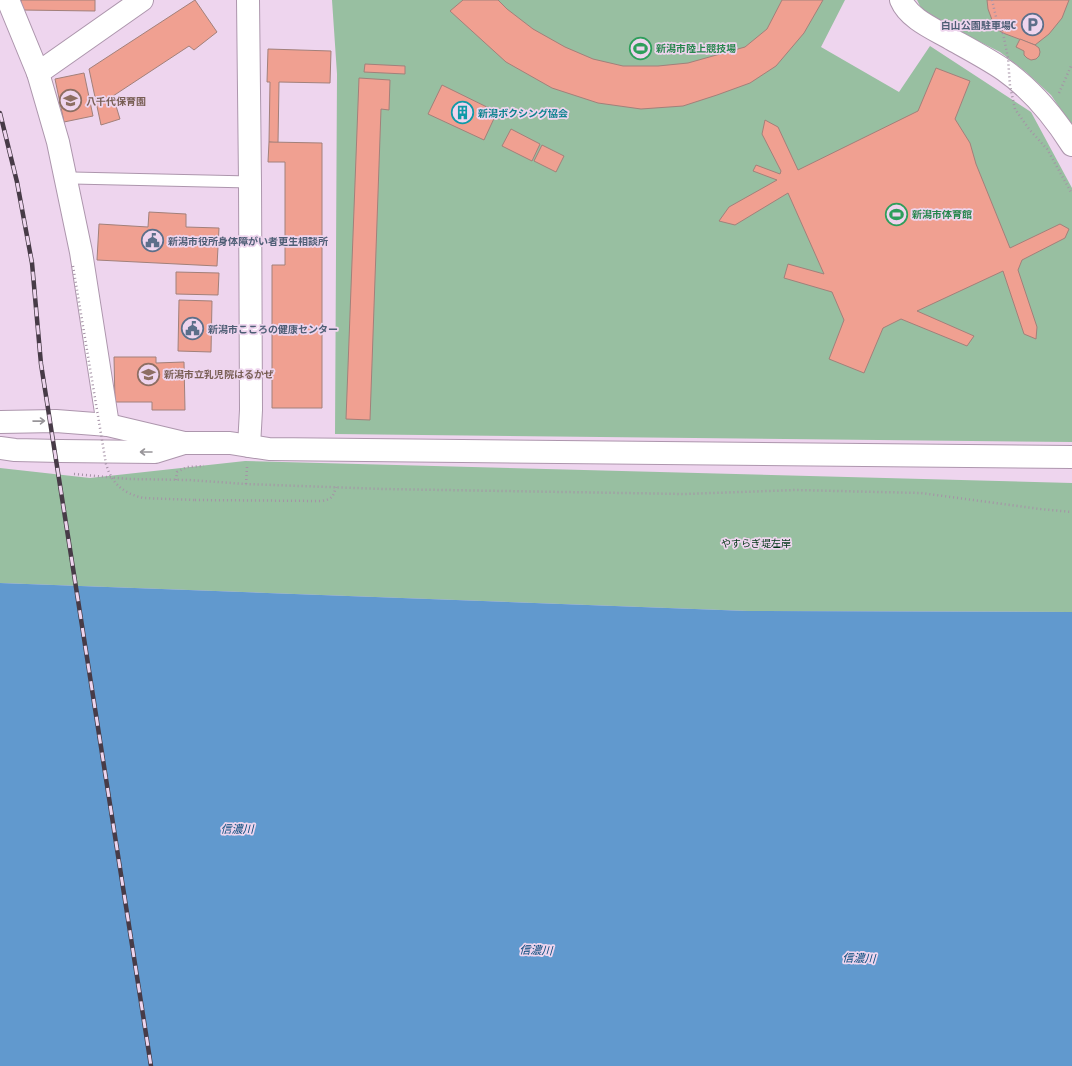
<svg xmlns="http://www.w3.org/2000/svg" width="1072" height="1066" font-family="'Fira Sans Condensed','Noto Sans JP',sans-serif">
	<rect width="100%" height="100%" fill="#eed5ee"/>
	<g fill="#98bfa1">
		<path d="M332,0H845L821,47L899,92L930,46L1031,112L1072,188V442L335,434L337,74Z"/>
		<path d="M917,0H1072V126L1051,95L1026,72L1000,52L924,14Z"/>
		<path d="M245,461L1072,483V612L748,611L0,583V468L90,478Z"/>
	</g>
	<path fill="#6199ce" d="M0,583L748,611L1072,612V1066H0Z"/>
	<g fill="#f0a091" stroke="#a2807a">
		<path d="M21,0H95V11L21,10Z"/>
		<path d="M195,0L217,32L194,50L189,46L113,96L120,119L101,125L89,69Z"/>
		<path d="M463,0H498L507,9L533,29L565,47L593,59L623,66H658L688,63L745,47L767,29L782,0H823L804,33L776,66L750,83L717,95L683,106L641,109L598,103L552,88L506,62L450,11Z"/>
		<path d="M987,0H1069L1062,18L1049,34L1035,45L1003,33L995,28L988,9Z"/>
		<path d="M1020,39L1035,45L1039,48L1040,52L1039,56L1036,59L1031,60L1027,58L1024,55V51L1016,47Z"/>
		<path d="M268,49L331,51L330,83L279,82L278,143L269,142L270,82H267Z"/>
		<path d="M365,64L405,66V74L364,72Z"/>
		<path d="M936,68L970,81L955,119L970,143L976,164L1010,248L1060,224L1069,229L1065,238L1022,260L1018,270L1037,327L1036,339L1024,334L1003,271L917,311L974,336L967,346L901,319L883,328L864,373L829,359L844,320L832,292L784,278L788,264L824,274L788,193L735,225L719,221L729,207L777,180L753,171L756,165L780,174L781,171L762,134L765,120L778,127L798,170L918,111Z"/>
		<path d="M84,73L93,116L64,122L55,79Z"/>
		<path d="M359,78L390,80L389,110L381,109L370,420L346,419Z"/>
		<path d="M442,85L497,112L484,140L428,114Z"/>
		<path d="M511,129L540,144L532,161L502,146Z"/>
		<path d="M269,142L322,143V408H272V265H285V162H268Z"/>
		<path d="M542,145L564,156L556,172L534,161Z"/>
		<path d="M149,212L186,214V227L219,228L217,266L97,260L99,224L148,227Z"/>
		<path d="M176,272L219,273L218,295L176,294Z"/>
		<path d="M179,300L212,301L211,352L178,351Z"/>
		<path d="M114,357H156V363L184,362L185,410H152V402H115Z"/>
	</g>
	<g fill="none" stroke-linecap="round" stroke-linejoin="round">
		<defs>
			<path id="service" d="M73,178L250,182"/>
			<g id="minor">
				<path d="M8,0L38,73L58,142L81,252L108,425"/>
				<path d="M38,73L142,0"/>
			</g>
			<g id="tertiary">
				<path d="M248,0L250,182L251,410L249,446"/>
				<path d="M901,0C909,19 934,29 951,39C969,49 988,59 1004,70C1031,89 1055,118 1072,145"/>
				<path d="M0,422L56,421L108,425L184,443H230L269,449L1072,457"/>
				<path d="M0,448L15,450L60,451L155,452L184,443"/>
			</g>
		</defs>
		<use href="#service" stroke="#ad96ad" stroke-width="13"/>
		<use href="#minor" stroke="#ad96ad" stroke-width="24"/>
		<use href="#tertiary" stroke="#ad96ad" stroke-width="24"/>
		<g stroke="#a592a6" stroke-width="2.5" stroke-dasharray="1 3" stroke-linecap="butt">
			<path d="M992,0L997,21L1003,33"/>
			<path d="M1059,93L1072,64"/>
			<path d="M74,474L129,479L189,480L246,484L383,489L685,494L796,490L921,493L1040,509L1072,512"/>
			<path d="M176,480L177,472L187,467L204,466"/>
			<path d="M246,484L247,467"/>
			<path d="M195,500L322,501C332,499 333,497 336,487"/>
		</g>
		<use href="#service" stroke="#fff" stroke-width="11"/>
		<use href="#minor" stroke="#fff" stroke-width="22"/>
		<use href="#tertiary" stroke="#fff" stroke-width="22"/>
		<defs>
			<path id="rail" d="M0,113L17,182L32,263L41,364L151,1066"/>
		</defs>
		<use href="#rail" stroke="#473b47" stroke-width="4.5"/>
		<use href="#rail" stroke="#eed5ee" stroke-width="3" stroke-dasharray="9" stroke-linecap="butt"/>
		<g stroke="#a592a6" stroke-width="2.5" stroke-dasharray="1 3" stroke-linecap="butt">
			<path d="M1003,33L1008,58L1010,86L1015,109L1029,129L1047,149L1072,194"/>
			<path d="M73,266L106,464C112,484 123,493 143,498L195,500"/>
		</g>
	</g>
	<defs><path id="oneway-shaft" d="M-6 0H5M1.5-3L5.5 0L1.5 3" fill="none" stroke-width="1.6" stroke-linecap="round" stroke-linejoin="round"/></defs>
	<g stroke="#989599">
		<use href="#oneway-shaft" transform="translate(39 421) rotate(-1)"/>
		<use href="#oneway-shaft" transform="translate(146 452) rotate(180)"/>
	</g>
	<defs>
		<symbol id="parking-ring" viewBox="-11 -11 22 22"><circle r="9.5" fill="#eed5ee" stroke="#5c6f8a" stroke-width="1.5"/><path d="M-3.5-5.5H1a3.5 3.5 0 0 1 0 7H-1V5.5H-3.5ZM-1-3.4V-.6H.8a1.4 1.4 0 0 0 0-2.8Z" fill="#5c6f8a"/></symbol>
		<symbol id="stadium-ring" viewBox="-11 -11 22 22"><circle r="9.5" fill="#eed5ee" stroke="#2e9e5b" stroke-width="1.5"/><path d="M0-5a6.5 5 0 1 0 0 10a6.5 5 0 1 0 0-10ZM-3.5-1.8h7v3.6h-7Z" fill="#2e9e5b"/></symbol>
		<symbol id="school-ring" viewBox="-11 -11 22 22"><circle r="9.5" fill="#eed5ee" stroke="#8d6e63" stroke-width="1.5"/><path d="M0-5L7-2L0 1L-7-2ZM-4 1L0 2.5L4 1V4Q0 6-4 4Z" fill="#8d6e63"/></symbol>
		<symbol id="building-ring" viewBox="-11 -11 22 22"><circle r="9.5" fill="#eed5ee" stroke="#0f9aa8" stroke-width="1.5"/><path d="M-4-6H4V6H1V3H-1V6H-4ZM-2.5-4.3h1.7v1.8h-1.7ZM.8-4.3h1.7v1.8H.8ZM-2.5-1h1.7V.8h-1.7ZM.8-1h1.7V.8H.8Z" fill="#0f9aa8"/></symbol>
		<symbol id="civic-ring" viewBox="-11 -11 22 22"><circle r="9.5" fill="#eed5ee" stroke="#5c6f8a" stroke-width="1.5"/><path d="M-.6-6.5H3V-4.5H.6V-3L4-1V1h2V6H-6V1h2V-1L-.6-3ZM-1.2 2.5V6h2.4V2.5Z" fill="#5c6f8a"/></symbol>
	</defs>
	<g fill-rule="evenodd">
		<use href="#parking-ring" x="1020" y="12" width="25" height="25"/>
		<use href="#stadium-ring" x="628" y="36" width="25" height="25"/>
		<use href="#school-ring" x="58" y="88" width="25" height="25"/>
		<use href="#building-ring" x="450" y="100" width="25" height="25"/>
		<use href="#stadium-ring" x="884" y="202" width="25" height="25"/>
		<use href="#civic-ring" x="140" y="228" width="25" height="25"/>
		<use href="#civic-ring" x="180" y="316" width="25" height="25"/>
		<use href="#school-ring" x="136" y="362" width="25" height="25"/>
	</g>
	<g text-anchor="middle" stroke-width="3.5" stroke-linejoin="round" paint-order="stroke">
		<g font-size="10" font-weight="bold" fill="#4e5e75" stroke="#eed5ee" text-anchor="start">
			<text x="1016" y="29" text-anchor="end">白山公園駐車場C</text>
			<text x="168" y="245">新潟市役所身体障がい者更生相談所</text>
			<text x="208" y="333">新潟市こころの健康センター</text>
		</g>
		<g font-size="10" font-weight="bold" fill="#27864d" stroke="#eed5ee" text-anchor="start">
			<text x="656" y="52">新潟市陸上競技場</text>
			<text x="912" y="218">新潟市体育館</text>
		</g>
		<g font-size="10" font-weight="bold" fill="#785e54" stroke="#eed5ee" text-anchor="start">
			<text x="86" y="105">八千代保育園</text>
			<text x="164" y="378">新潟市立乳児院はるかぜ</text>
		</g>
		<g font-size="10" font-weight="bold" fill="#0d838f" stroke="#eed5ee" text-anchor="start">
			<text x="478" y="117">新潟ボクシング協会</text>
		</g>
		<g font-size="10" fill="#003415" stroke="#eed5ee">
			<text x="756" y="547">やすらぎ堤左岸</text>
		</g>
		<g font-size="11" font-style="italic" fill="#034779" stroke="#eed5ee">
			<text x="237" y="833">信濃川</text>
			<text transform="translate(536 950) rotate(2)" y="4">信濃川</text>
			<text transform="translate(859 958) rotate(2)" y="4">信濃川</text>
		</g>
	</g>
</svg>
